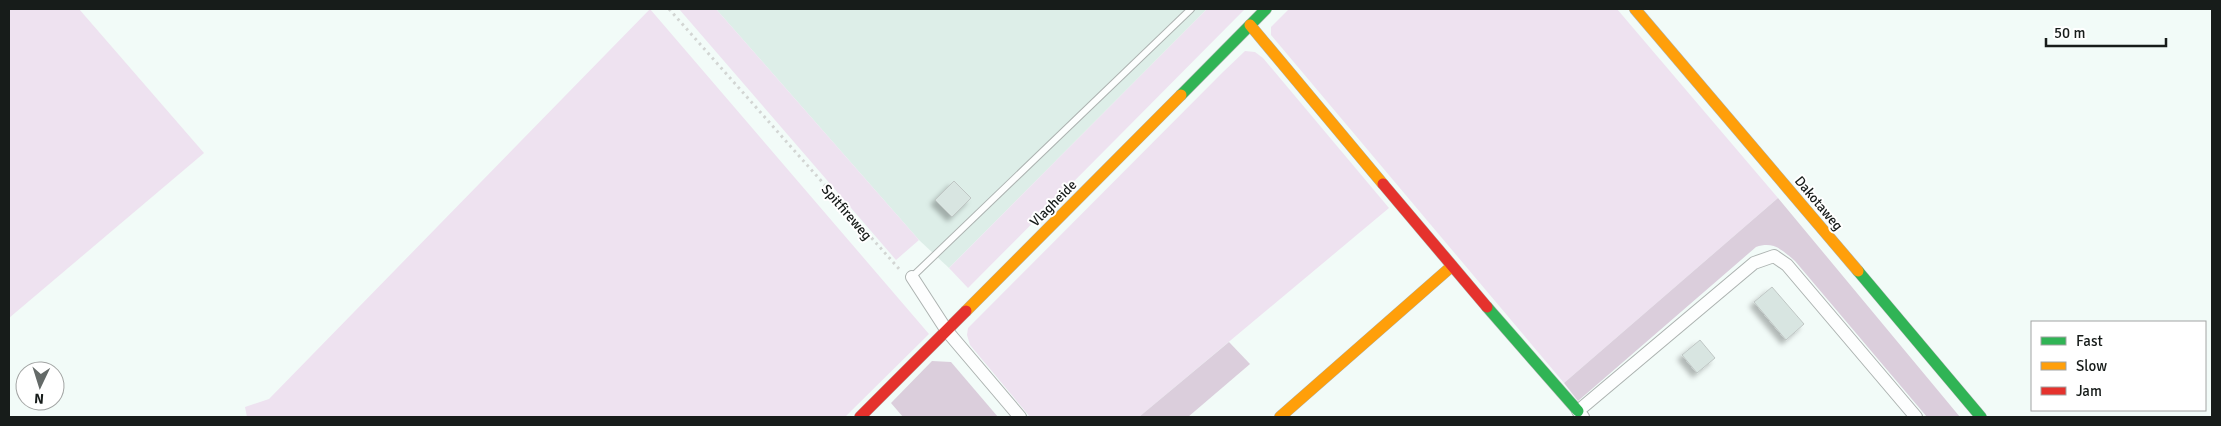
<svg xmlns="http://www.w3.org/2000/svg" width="2221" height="426" font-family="Signika,sans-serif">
	<defs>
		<filter id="shadow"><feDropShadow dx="-4.5" dy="4.5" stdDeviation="2.5" flood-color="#0004"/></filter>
	</defs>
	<rect width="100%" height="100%" fill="#f2fbf8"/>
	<path fill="#ddeee8" d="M716,9H1207L949,268L919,240Z"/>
	<g fill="#eee2f0">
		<path d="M9,9H79L204,153L9,318Z"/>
		<path d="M650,9L929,334L845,417H247L245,407L269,399Z"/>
		<path d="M679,9H716L919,240L896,260Z"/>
		<path d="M1207,9H1245L968,288L949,268Z"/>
		<path d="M1289,9H1617L1778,198L1564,383L1271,35V27Z"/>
		<path d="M1245,51L1255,52L1263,58L1389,208L1139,417H1030L970,345L967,335L968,328L1223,72Z"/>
	</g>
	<g fill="#dbcedc">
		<path d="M1778,198L1960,417H1927L1795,261C1782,250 1774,241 1756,247L1578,401L1564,383Z"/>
		<path d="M1229,342L1250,364L1188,417H1139Z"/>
		<path d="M932,361L951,362L998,417H903L891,403Z"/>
	</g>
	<g fill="#d8e5e1" stroke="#bfc6c4" filter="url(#shadow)">
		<path d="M954,181L971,198L952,217L935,200Z"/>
		<path d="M1772,287L1804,324L1786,340L1754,302Z"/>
		<path d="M1700,340L1715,358L1697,373L1682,355Z"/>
	</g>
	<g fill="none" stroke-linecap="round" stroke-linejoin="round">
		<defs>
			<path id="lane" d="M912,277L1191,9"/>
			<g id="street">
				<path d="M912,277L947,331L1020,417"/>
				<path d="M1583,417L1578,411L1754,263L1774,256L1787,265L1916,417"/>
			</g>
			<g id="fast">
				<path d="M1181,95L1266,9"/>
				<path d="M1858,271L1981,417"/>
				<path d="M1487,307L1578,411"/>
			</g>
			<g id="slow">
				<path d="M1635,9L1858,271"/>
				<path d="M1250,25L1383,184"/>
				<path d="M966,311L1181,95"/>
				<path d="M1280,417L1452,266"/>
			</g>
			<g id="jam">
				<path d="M1383,184L1487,307"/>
				<path d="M860,417L966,311"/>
			</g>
		</defs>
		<use href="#lane" stroke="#adb3b1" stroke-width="8"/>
		<use href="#street" stroke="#adb3b1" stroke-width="14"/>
		<use href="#fast" stroke="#adb3b1" stroke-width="12"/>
		<use href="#slow" stroke="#adb3b1" stroke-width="12"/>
		<use href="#jam" stroke="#adb3b1" stroke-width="12"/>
		<path stroke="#d2d5d3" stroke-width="3" stroke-dasharray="2.5 4" stroke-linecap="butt" d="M669,9L900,270"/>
		<use href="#lane" stroke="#fdfefe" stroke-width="6"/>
		<use href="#street" stroke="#fdfefe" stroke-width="12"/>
		<use href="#fast" stroke="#30b455" stroke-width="11"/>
		<use href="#slow" stroke="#ff9f0a" stroke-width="11"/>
		<use href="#jam" stroke="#e5322d" stroke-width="11"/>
	</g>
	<g text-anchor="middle" stroke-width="4" stroke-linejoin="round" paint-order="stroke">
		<g font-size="14" fill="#171c1a" stroke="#fff">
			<text transform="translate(1053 203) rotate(-45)" y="5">Vlagheide</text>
			<text transform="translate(1819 203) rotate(50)" y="5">Dakotaweg</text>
			<text transform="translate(847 212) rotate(49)" y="5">Spitfireweg</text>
		</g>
	</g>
	<rect width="2221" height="426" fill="none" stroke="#171c1a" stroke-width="20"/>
	<rect x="2031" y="321" width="175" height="90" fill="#ffffff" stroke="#a2a4a3"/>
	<rect x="2041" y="337" width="25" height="8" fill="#30b455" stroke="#a2a4a3"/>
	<text x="2076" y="346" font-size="15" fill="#171c1a">Fast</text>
	<rect x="2041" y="362" width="25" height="8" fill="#ff9f0a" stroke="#a2a4a3"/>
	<text x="2076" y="371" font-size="15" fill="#171c1a">Slow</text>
	<rect x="2041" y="387" width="25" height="8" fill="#e5322d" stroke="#a2a4a3"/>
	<text x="2076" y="396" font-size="15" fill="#171c1a">Jam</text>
	<g transform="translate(40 386) rotate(184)"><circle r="24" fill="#ffffff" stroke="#a2a4a3"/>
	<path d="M0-4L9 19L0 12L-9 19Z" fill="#646a68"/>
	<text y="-8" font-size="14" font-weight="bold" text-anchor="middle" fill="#171c1a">N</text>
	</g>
	<path d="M2046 38v8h120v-8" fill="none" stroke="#171c1a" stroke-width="2.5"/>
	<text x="2054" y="38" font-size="15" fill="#171c1a" stroke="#ffffff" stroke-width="4" paint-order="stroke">50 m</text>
</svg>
